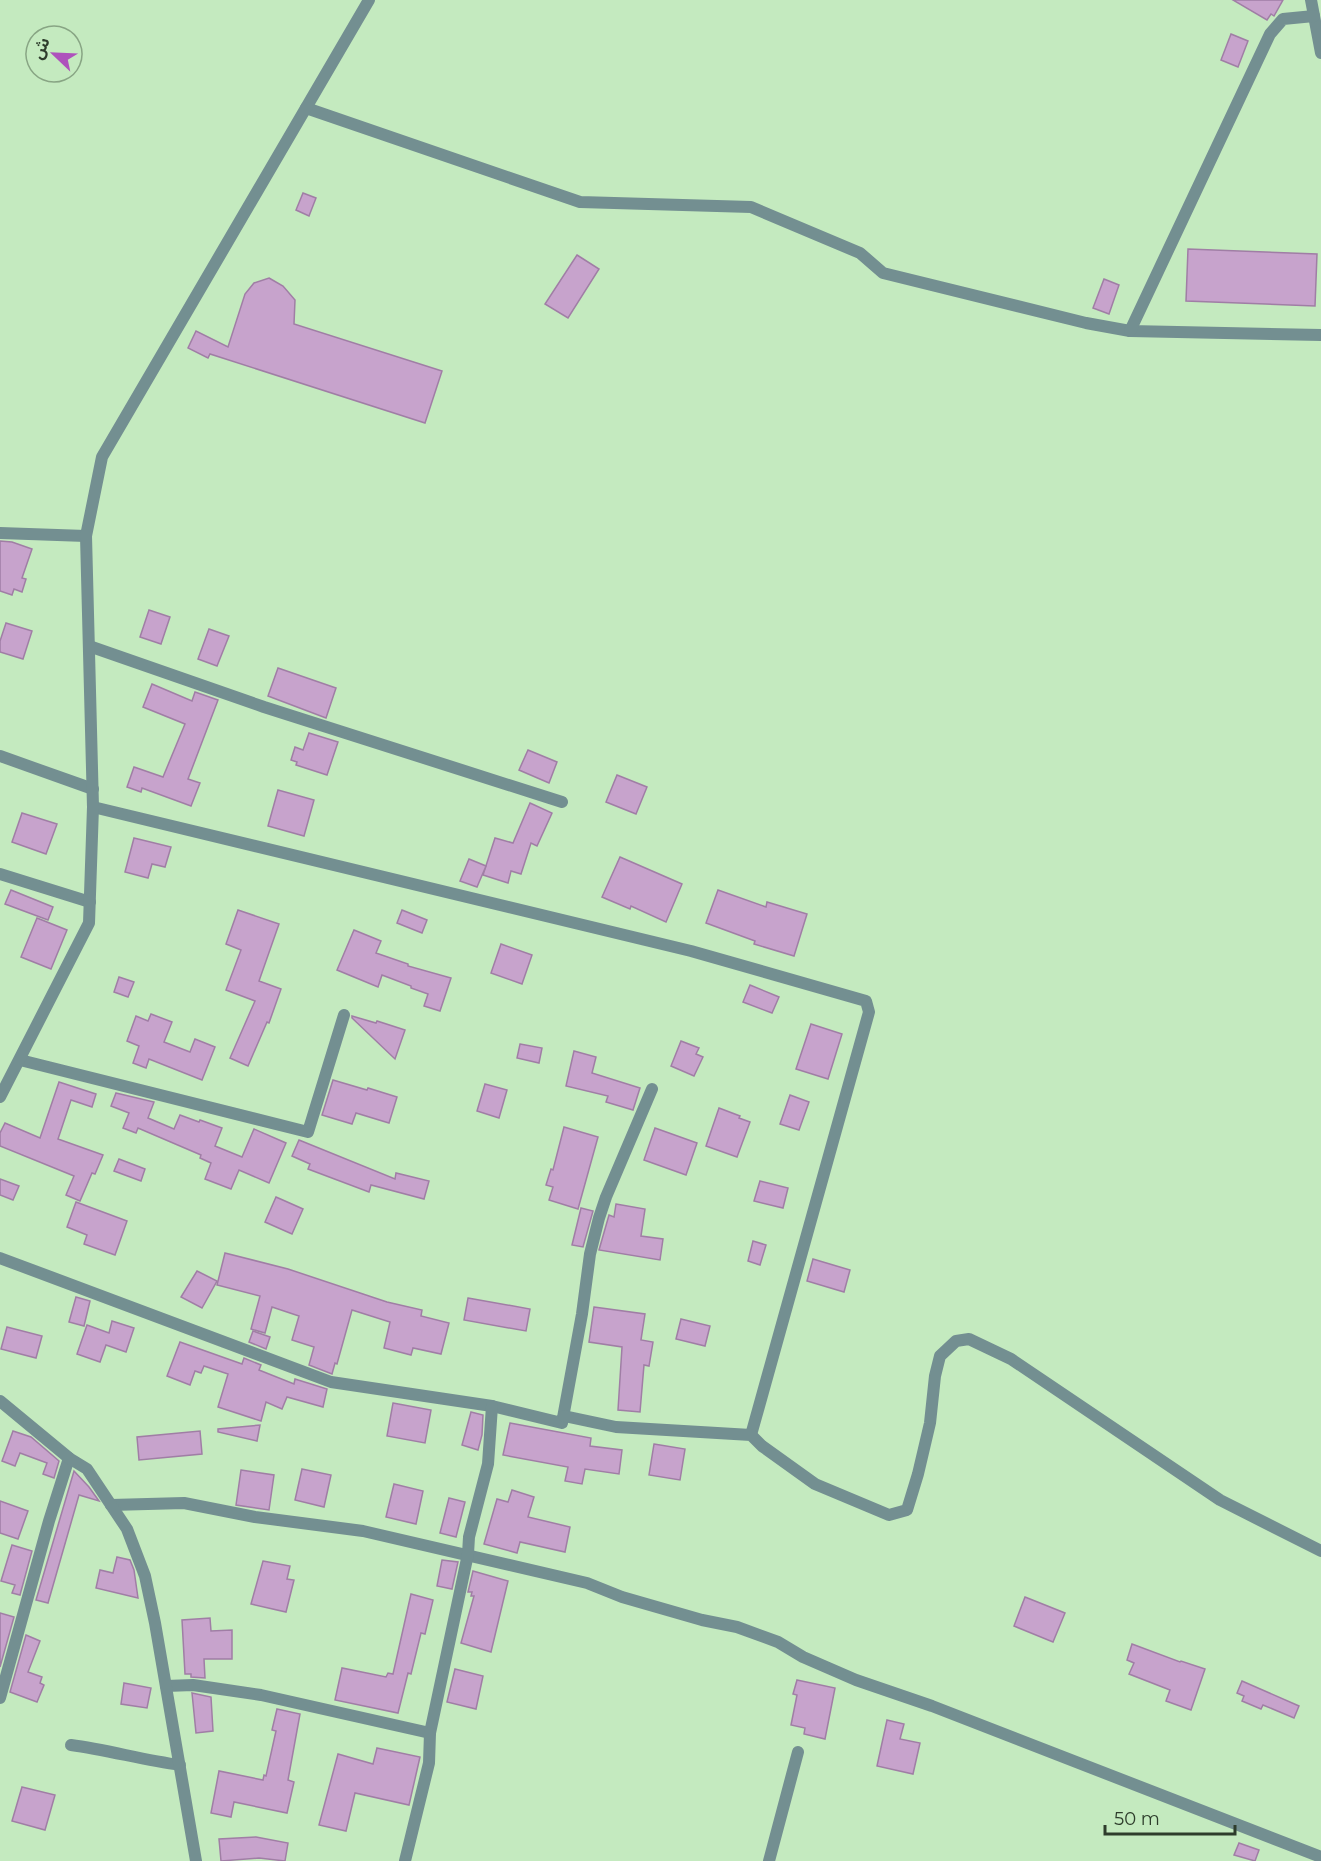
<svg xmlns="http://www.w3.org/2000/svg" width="1321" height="1861" font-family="Montserrat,'Noto Sans Arabic',sans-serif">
	<rect width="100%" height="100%" fill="#c4eabf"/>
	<g fill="#c7a3cc" stroke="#a07ea5" stroke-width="1.5">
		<path d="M1233,0H1283L1274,16L1271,14L1267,20Z"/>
		<path d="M1231,34L1248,41L1238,67L1221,60Z"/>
		<path d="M303,193L316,198L309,216L296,210Z"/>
		<path d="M1188,249L1317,254L1315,306L1186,301Z"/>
		<path d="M577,255L599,269L568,318L545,304Z"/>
		<path d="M269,278L283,286L295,300L294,324L442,371L425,423L210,354L208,358L188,348L196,331L228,347L245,294L254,283Z"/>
		<path d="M1104,279L1119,285L1109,314L1093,308Z"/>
		<path d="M0,541L12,542L32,549L22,578L26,579L22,592L14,589L12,595L0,591Z"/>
		<path d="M149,610L170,617L161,644L140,637Z"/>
		<path d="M6,623L32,631L23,659L0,652V641Z"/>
		<path d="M209,629L229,636L217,666L198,659Z"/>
		<path d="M278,668L336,688L326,718L268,696Z"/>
		<path d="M152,684L192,701L195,692L218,700L188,779L200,783L191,806L142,788L141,792L127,787L134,767L163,777L185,724L143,707Z"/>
		<path d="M309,733L338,742L327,775L296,765L297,762L291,760L295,747L303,750Z"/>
		<path d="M528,750L557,762L549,783L519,770Z"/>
		<path d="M617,775L647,787L636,814L606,802Z"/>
		<path d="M278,790L314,800L304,836L268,826Z"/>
		<path d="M530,803L552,813L537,846L531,843L521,874L511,871L508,883L483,875L495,838L513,843Z"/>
		<path d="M22,813L57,824L46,854L12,842Z"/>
		<path d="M134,838L171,847L165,867L152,864L148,878L125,872Z"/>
		<path d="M620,857L682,884L666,922L631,906L630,909L602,897Z"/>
		<path d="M469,859L486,866L477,887L460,881Z"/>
		<path d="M11,890L53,907L48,920L5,904Z"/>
		<path d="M718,890L766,907L767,902L807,914L794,956L754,944L755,941L706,923Z"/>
		<path d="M238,910L279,924L259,981L281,989L269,1023L267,1022L248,1066L230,1058L255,1001L226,990L241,950L226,944Z"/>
		<path d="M402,910L427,920L422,933L397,923Z"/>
		<path d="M37,918L67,930L51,969L21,957Z"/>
		<path d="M354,930L381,941L376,953L408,964V966L451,978L440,1011L424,1006L428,994L411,988V986L382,975L378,987L337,970Z"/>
		<path d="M501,944L532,955L522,984L491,973Z"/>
		<path d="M119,977L134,982L128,997L114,992Z"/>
		<path d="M750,985L779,997L772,1013L743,1002Z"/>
		<path d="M151,1014L172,1022L164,1042L190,1052L195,1039L215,1047L202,1080L149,1059L146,1068L133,1063L139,1046L127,1041L136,1016L148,1021Z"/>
		<path d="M352,1016L376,1023L377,1021L405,1030L395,1059L352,1018Z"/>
		<path d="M811,1024L842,1034L828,1079L796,1069Z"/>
		<path d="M681,1041L699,1048L696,1054L703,1057L694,1076L671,1066Z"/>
		<path d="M520,1044L542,1048L539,1063L517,1058Z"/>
		<path d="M574,1051L596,1057L592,1073L640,1088L633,1110L606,1102L608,1096L566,1086Z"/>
		<path d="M333,1080L367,1090L368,1088L397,1097L389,1123L356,1113L352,1124L322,1115Z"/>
		<path d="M59,1082L96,1094L92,1107L71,1100L58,1139L103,1155L95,1174L92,1173L80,1201L66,1195L74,1176L0,1146V1133L5,1123L40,1138Z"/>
		<path d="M485,1084L507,1090L499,1118L477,1111Z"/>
		<path d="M116,1093L154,1102L148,1118L174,1129L180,1115L199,1122L200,1120L222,1128L215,1146L242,1157L254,1129L286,1143L269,1183L239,1170L231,1189L205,1179L211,1163L200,1158L201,1155L138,1128L136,1133L123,1128L129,1113L111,1106Z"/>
		<path d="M790,1095L809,1102L799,1130L780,1124Z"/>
		<path d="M719,1108L740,1116L739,1118L750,1122L737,1157L706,1146Z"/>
		<path d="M564,1127L598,1137L578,1209L549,1200L553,1187L546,1185L551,1169L553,1170Z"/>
		<path d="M655,1128L697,1143L686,1175L644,1160Z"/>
		<path d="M299,1140L395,1179L396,1173L429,1181L424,1199L371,1185L369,1192L308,1169L310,1164L292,1156Z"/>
		<path d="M119,1159L145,1169L141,1181L114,1171Z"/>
		<path d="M0,1179L19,1186L13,1200L0,1195Z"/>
		<path d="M760,1181L788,1188L783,1208L754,1201Z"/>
		<path d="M276,1197L303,1209L292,1234L265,1222Z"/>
		<path d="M76,1202L127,1221L115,1255L84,1244L87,1235L67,1227Z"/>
		<path d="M616,1204L645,1209L641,1236L663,1239L660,1260L599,1250L609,1215L614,1217Z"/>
		<path d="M581,1208L593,1211L583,1247L572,1245Z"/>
		<path d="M753,1241L766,1245L760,1265L748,1261Z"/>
		<path d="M225,1253L288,1269L387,1302L422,1310L421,1316L449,1323L441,1354L413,1348L411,1355L384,1348L390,1322L352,1310L337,1364L335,1363L332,1374L309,1365L314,1347L292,1340L299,1316L272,1307L265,1333L251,1329L260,1296L217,1285Z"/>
		<path d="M813,1259L850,1270L844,1292L807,1281Z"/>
		<path d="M197,1271L217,1281L202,1308L181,1297Z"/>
		<path d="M76,1297L90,1301L84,1326L69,1322Z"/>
		<path d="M468,1298L530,1309L526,1331L464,1320Z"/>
		<path d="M594,1307L645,1314L641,1340L653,1342L649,1366L644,1365L640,1412L618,1410L622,1347L589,1342Z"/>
		<path d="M681,1319L710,1326L705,1346L676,1339Z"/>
		<path d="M112,1321L134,1328L126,1352L106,1345L100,1362L77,1354L87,1325L109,1333Z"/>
		<path d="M7,1327L42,1336L36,1358L1,1349Z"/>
		<path d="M253,1331L270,1337L266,1349L249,1342Z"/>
		<path d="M180,1342L242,1364L244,1358L261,1365L259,1370L294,1384L295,1379L327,1389L323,1407L287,1397L282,1409L266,1402L261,1421L218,1407L228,1374L204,1366L201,1373L195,1371L190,1385L167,1376Z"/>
		<path d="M393,1403L431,1410L425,1443L387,1436Z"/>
		<path d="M471,1412L483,1415L482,1435L478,1450L462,1445Z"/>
		<path d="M510,1423L591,1438L590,1446L622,1450L619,1474L585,1469L582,1484L565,1481L568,1467L503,1455Z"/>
		<path d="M260,1425L257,1441L218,1432V1429Z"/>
		<path d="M13,1431L31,1437L59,1461L54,1478L43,1474L47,1463L20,1453L15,1466L2,1461Z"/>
		<path d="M200,1431L202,1454L139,1460L137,1437Z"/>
		<path d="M654,1444L685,1449L680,1480L649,1475Z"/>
		<path d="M302,1469L331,1475L324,1507L295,1500Z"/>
		<path d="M241,1470L274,1475L269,1510L236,1505Z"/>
		<path d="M74,1471L89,1487L99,1501L79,1495L48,1603L36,1600Z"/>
		<path d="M394,1484L423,1491L416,1524L386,1517Z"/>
		<path d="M512,1490L534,1497L528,1517L570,1527L565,1552L520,1542L517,1553L484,1544L497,1499L508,1502Z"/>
		<path d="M449,1498L465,1502L456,1537L440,1533Z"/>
		<path d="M0,1501L28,1511L18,1539L0,1533Z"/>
		<path d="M12,1545L32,1551L20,1595L12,1593L15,1585L1,1581Z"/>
		<path d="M117,1557L130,1560L134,1570L138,1598L96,1588L100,1570L113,1573Z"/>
		<path d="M442,1560L458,1562L452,1589L437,1586Z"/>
		<path d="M263,1561L290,1566L287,1579L294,1580L286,1612L251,1604Z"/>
		<path d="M473,1571L508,1581L491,1652L461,1643L474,1596H471L472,1592H468Z"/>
		<path d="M411,1594L433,1600L425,1634L421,1633L411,1674L408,1673L398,1713L335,1700L342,1668L386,1677L388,1673L393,1674Z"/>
		<path d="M1025,1597L1065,1613L1053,1642L1014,1626Z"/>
		<path d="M0,1613L14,1617L0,1667Z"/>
		<path d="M210,1618L211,1631L232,1630V1659H204L205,1678L191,1677V1674H185L182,1620Z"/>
		<path d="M26,1635L40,1641L28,1672L42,1677L40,1683L44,1685L37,1702L10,1692Z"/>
		<path d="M1132,1644L1180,1662L1181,1661L1205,1669L1191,1710L1166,1701L1170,1690L1129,1674L1134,1663L1127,1660Z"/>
		<path d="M455,1669L483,1676L476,1709L447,1702Z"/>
		<path d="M797,1680L835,1688L825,1739L804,1734L805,1728L791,1725L797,1695L793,1694Z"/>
		<path d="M1242,1681L1299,1706L1294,1718L1263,1705L1261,1709L1242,1701L1244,1696L1237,1693Z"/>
		<path d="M124,1683L151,1688L147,1708L121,1704Z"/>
		<path d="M192,1693L211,1697L213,1731L196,1733Z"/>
		<path d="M277,1709L300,1714L288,1780L294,1782L287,1813L234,1802L231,1817L211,1813L219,1771L263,1780L264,1775L266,1776L276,1731L272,1730Z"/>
		<path d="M887,1720L904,1724L900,1739L920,1743L913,1774L877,1766Z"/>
		<path d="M377,1748L420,1757L409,1805L355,1793L346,1831L319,1825L338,1754L373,1764Z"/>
		<path d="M22,1787L55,1795L45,1830L12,1821Z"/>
		<path d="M256,1837L288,1843L285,1861L259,1858L221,1861L219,1839Z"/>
		<path d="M1239,1843L1259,1850L1255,1861L1234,1855Z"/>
	</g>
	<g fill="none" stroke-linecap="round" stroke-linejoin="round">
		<g stroke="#738f91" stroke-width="12">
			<path d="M1311,0L1321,53"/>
			<path d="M306,108L580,202L751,207L860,253L883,273L1086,323L1130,331L1321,335"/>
			<path d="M1130,331L1270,34L1283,19L1314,16"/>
			<path d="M0,533L86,536"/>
			<path d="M89,646L264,707L562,802"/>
			<path d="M0,756L93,789"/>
			<path d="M93,807L691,951L866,1001L869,1012L751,1435"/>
			<path d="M0,874L90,902"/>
			<path d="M20,1060L308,1132L344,1015"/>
			<path d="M0,1258L331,1382L492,1406L562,1423L582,1314L590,1254L599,1218L606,1197L652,1089"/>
			<path d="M564,1416L616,1427L751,1435L762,1446L815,1484L889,1515L907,1510L918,1474L930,1423L935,1376L940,1356L956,1341L969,1339L1011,1359L1220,1500L1321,1551"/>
			<path d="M111,1505L184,1503L255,1517L363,1531L587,1583L622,1597L702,1620L737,1627L778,1642L803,1657L856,1680L932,1706L1321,1857"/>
			<path d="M166,1686L193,1685L261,1695L430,1733L468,1554L469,1537L488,1464L492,1406"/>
			<path d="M0,1698L49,1521L69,1458"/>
			<path d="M71,1745C108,1750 143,1760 180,1765"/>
			<path d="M405,1861L429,1763L430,1733"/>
			<path d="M769,1861L798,1752"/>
		</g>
		<g stroke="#738f91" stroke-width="12">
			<path d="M0,1097L89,923L93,807L86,536L102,457L369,0"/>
			<path d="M0,1401L69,1458L87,1469L127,1529L145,1576L155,1623L196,1861"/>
		</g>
	</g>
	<g transform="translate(54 54) rotate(293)"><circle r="28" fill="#c4eabf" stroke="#88a584" stroke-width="1.5"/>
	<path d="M0-4.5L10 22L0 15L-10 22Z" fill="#ae52bc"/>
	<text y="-9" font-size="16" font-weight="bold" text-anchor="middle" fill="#2e3d2c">ش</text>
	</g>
	<path d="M1105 1825v9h130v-9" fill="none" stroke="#2e3d2c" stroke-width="3"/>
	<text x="1114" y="1825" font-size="18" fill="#2e3d2c" stroke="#c4eabf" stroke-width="4.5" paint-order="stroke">50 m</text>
</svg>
